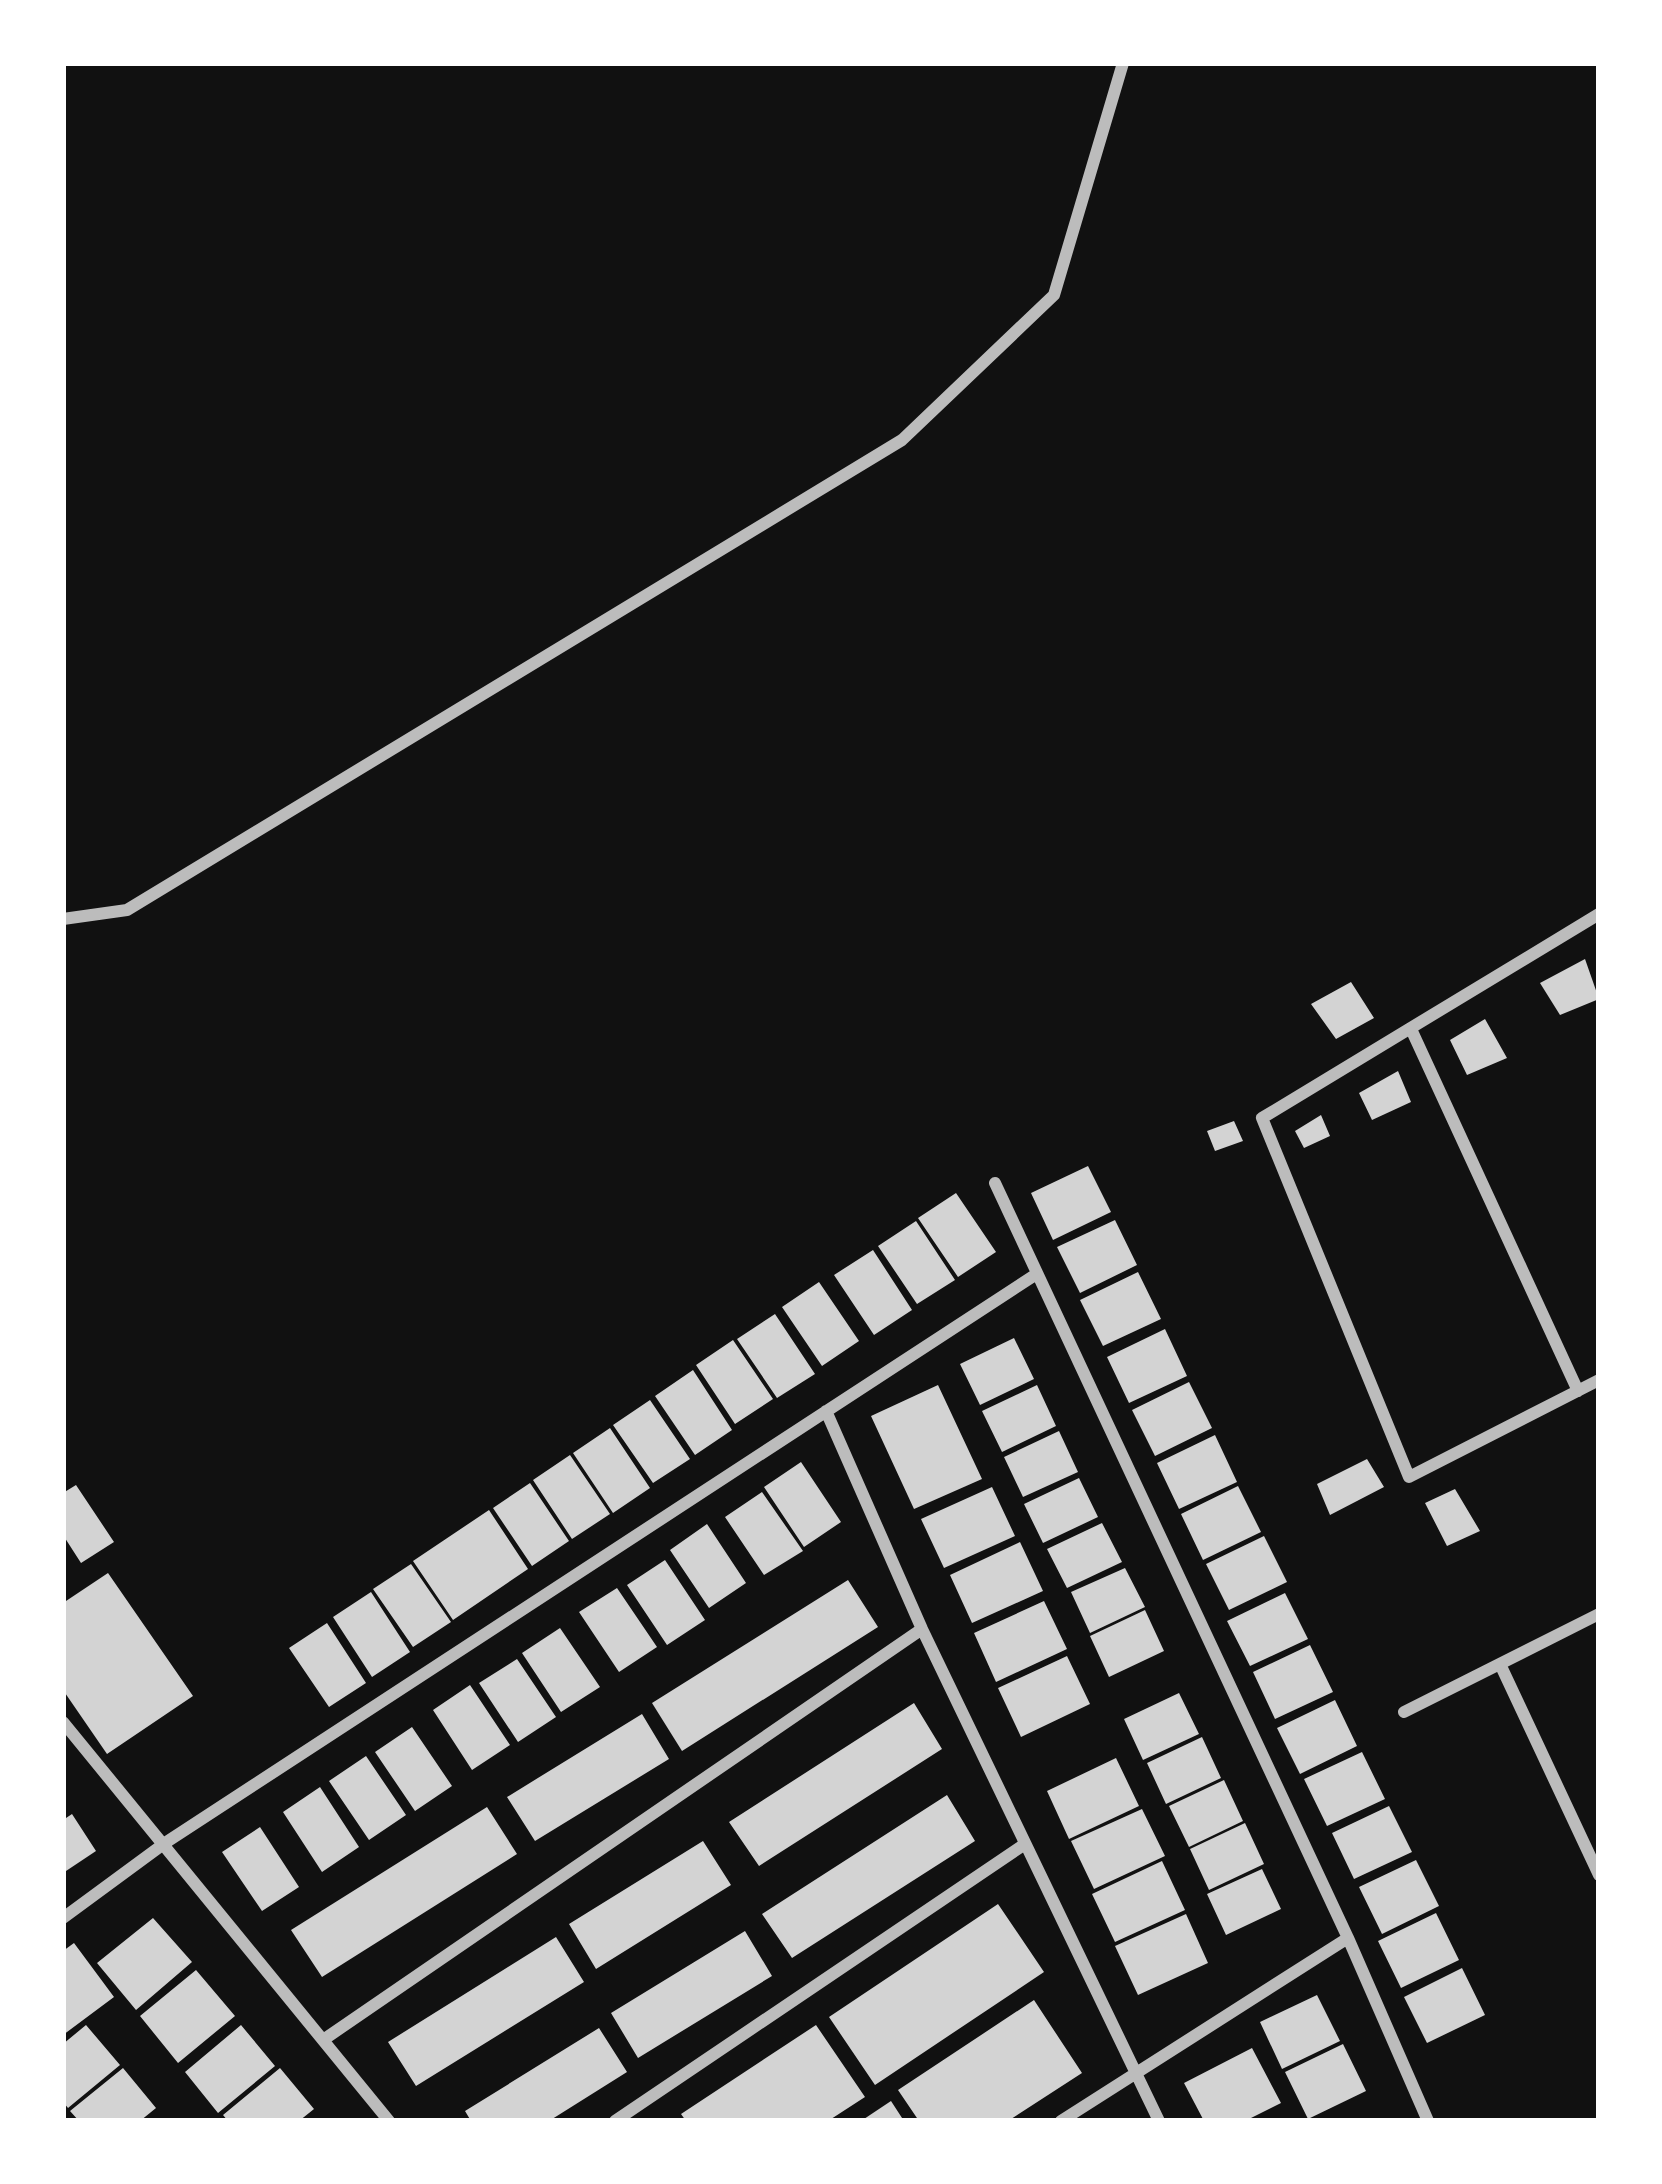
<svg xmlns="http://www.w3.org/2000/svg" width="1662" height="2184" font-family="Lato,sans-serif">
<rect width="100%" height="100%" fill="#111"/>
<path fill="#d3d3d3" d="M1585 959 1599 999 1560 1015 1540 983Z
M1351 982 1374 1018 1336 1039 1311 1004Z
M1485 1019 1507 1058 1467 1075 1450 1040Z
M1398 1071 1411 1102 1372 1120 1359 1093Z
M1321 1115 1330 1136 1304 1148 1295 1131Z
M1234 1121 1243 1141 1215 1151 1207 1131Z
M1088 1166 1111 1212 1053 1240 1031 1193Z
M956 1193 996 1252 958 1277 918 1218Z
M1115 1220 1137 1265 1080 1293 1057 1247Z
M916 1221 955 1280 917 1304 878 1246Z
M873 1250 912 1310 874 1335 834 1275Z
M1138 1272 1161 1319 1103 1346 1080 1300Z
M819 1282 859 1341 822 1366 782 1307Z
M775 1314 815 1374 777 1398 737 1339Z
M1165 1329 1187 1376 1129 1403 1107 1357Z
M1014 1338 1034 1379 980 1405 960 1364Z
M733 1340 773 1399 735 1424 696 1365Z
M693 1370 732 1430 695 1455 655 1396Z
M1189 1382 1212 1428 1155 1456 1132 1410Z
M938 1385 982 1479 914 1509 871 1416Z
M1037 1385 1056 1426 1002 1452 982 1411Z
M650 1400 690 1459 653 1483 613 1425Z
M610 1428 650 1488 613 1513 573 1453Z
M1059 1431 1078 1472 1023 1497 1004 1457Z
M1215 1435 1237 1482 1179 1509 1157 1463Z
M570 1455 610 1514 572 1539 533 1480Z
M1367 1459 1384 1487 1330 1515 1317 1484Z
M801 1462 841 1522 804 1547 764 1487Z
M1079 1478 1098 1517 1043 1543 1024 1504Z
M530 1483 569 1541 532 1566 493 1508Z
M76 1485 114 1542 81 1563 63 1535V1493Z
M1238 1486 1261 1532 1203 1560 1181 1514Z
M992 1487 1015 1536 944 1568 921 1519Z
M1455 1489 1480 1531 1447 1546 1425 1503Z
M762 1492 803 1551 764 1575 725 1517Z
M489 1510 528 1569 453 1620 413 1561Z
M1102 1523 1122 1562 1067 1588 1047 1549Z
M707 1524 746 1583 709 1608 670 1550Z
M1264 1536 1287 1582 1229 1610 1206 1564Z
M1020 1542 1043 1591 972 1623 950 1575Z
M665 1560 705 1620 667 1645 627 1585Z
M411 1564 451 1622 413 1647 373 1589Z
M1125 1568 1145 1607 1090 1633 1071 1592Z
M108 1573 193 1696 107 1754 63 1690V1603Z
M848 1580 878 1627 682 1751 652 1703Z
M617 1588 657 1647 619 1672 579 1612Z
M371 1592 410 1652 372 1677 333 1617Z
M1285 1593 1308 1639 1250 1666 1227 1621Z
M1044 1601 1067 1649 996 1682 974 1633Z
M1145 1610 1164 1651 1109 1677 1090 1636Z
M327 1623 366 1683 329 1707 289 1648Z
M560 1628 600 1687 561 1712 522 1653Z
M1310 1645 1333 1692 1275 1719 1253 1672Z
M1067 1656 1090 1704 1021 1737 998 1688Z
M517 1659 556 1717 518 1742 479 1683Z
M470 1685 510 1745 472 1770 433 1710Z
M1179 1693 1199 1734 1143 1760 1124 1719Z
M1335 1700 1357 1746 1300 1774 1277 1728Z
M914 1703 942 1749 759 1866 729 1822Z
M642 1714 669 1759 535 1841 507 1797Z
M412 1727 452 1786 415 1811 375 1752Z
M1202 1737 1221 1778 1166 1804 1147 1763Z
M1362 1752 1385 1799 1327 1826 1304 1779Z
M366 1756 406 1815 369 1840 329 1781Z
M1116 1758 1139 1806 1069 1839 1047 1791Z
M1224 1780 1243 1821 1189 1847 1169 1806Z
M320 1787 359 1847 322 1872 283 1812Z
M947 1795 975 1841 792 1958 762 1914Z
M1389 1806 1412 1852 1354 1879 1332 1833Z
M487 1807 517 1854 322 1977 291 1930Z
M1142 1809 1165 1856 1094 1889 1071 1841Z
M72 1814 96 1851 63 1873V1820Z
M1245 1823 1264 1864 1209 1890 1190 1849Z
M260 1827 299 1887 262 1911 222 1852Z
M703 1841 731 1885 596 1969 569 1924Z
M1416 1860 1439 1906 1382 1934 1359 1887Z
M1162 1861 1185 1910 1115 1942 1092 1894Z
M1262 1869 1281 1909 1226 1935 1207 1894Z
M998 1904 1044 1972 875 2085 829 2017Z
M1436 1913 1459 1960 1401 1988 1378 1941Z
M1186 1914 1208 1963 1138 1995 1115 1946Z
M153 1918 192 1962 136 2010 97 1963Z
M745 1931 772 1976 638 2058 611 2013Z
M556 1937 584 1982 416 2086 388 2042Z
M74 1943 114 1997 63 2035V1951Z
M1462 1968 1485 2015 1427 2043 1404 1997Z
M196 1970 235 2016 178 2063 140 2016Z
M1317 1995 1340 2041 1282 2069 1260 2022Z
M1034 2000 1082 2073 1008 2121H919L898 2090Z
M86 2025 120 2065 68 2108 63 2102V2044Z
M241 2025 275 2066 218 2113 185 2072Z
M816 2025 865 2097 828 2121H686L681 2114Z
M599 2028 627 2072 549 2121H471L465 2111Z
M1343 2044 1366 2091 1308 2119 1285 2072Z
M1252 2048 1281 2103 1245 2121H1204L1184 2083Z
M123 2068 156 2108 140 2121H79L70 2111Z
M280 2068 314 2109 299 2121H228L223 2115Z
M891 2101 904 2121H861Z"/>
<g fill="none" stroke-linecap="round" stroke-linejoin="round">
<path stroke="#bcbcbc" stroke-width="12" d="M1599 914 1262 1118 1409 1477 1599 1380
M63 919 127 910 902 440 1054 295 1123 63
M1411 1029 1578 1391
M995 1183 1348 1938 1428 2121
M826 1411 922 1629 1159 2121
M1500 1664 1599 1875
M1404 1712 1599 1614
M63 1722 389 2121
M63 1918 165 1843 1035 1275
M323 2040 922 1629
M615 2121 1025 1844
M1061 2121 1348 1938"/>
</g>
<rect width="1662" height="2184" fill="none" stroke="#ffffff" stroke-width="132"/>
</svg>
